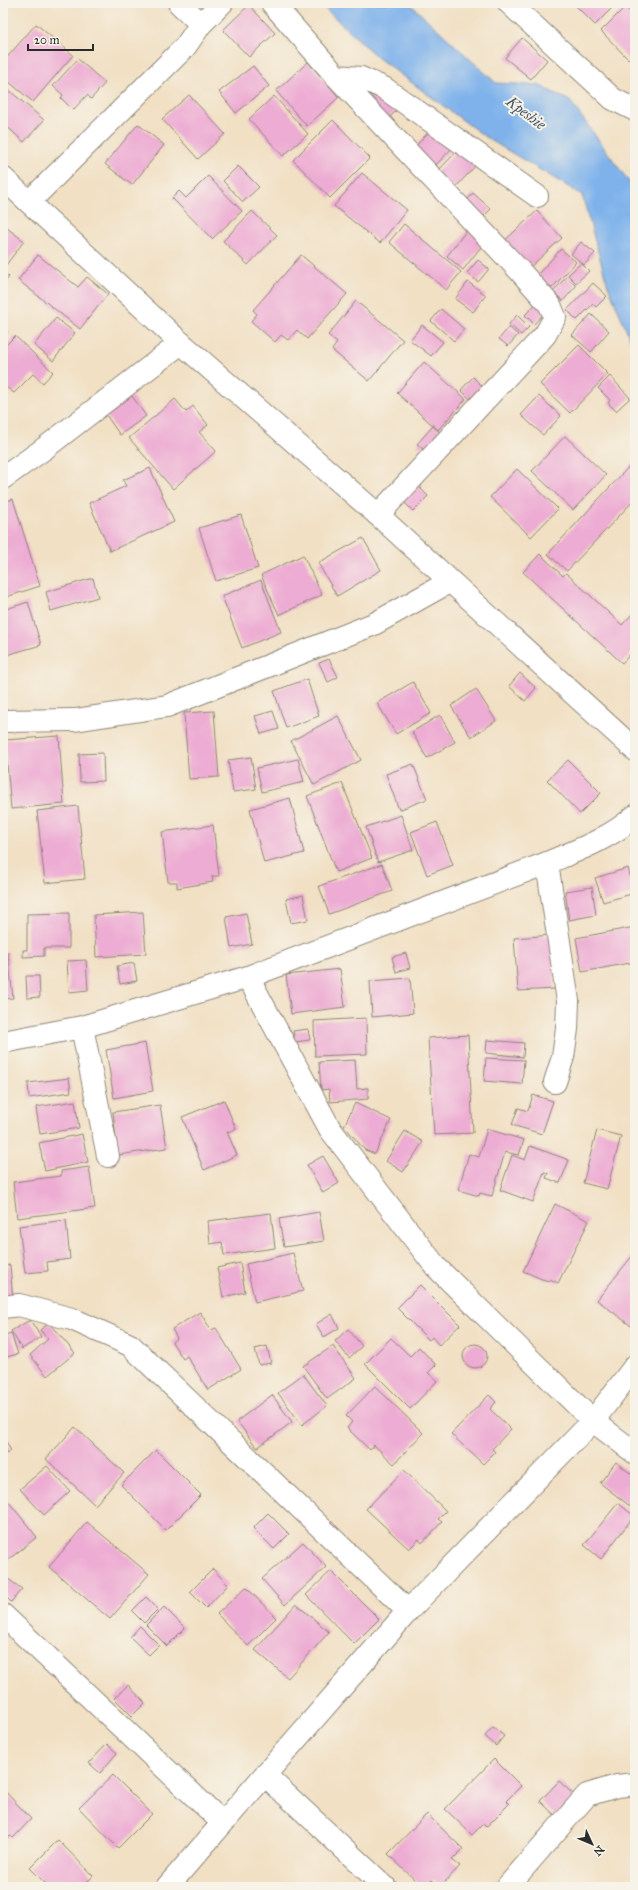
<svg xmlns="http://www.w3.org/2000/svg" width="638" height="1890" font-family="'IM FELL Great Primer',serif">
<rect width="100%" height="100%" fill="#f7f3e8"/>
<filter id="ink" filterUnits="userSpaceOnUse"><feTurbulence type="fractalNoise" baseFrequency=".025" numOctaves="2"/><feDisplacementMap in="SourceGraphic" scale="8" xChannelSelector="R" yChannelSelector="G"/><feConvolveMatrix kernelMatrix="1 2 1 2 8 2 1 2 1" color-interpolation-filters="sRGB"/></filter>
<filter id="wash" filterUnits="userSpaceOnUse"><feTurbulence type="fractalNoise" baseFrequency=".012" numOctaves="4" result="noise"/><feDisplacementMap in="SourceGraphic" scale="16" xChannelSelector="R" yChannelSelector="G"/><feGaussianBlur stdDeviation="0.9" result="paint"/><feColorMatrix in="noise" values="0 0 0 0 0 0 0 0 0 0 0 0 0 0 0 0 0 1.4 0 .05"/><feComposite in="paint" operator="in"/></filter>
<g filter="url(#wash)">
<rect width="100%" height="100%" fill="#f1e0c4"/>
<path fill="#7fb2eb" stroke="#556e8b" d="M319 3H409L496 83 538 85 570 101 635 190V351L607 283 582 195 487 138 377 57Z"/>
<g id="blocks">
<path fill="#edacd3" d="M577 3H617L595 25 575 5Z
M249 5 275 33 249 57 223 30Z
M625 7 635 16V52L628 59 601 31Z
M36 24 73 55 33 102 3 77V62Z
M522 38 547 60 531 79 505 58Z
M78 59 105 83 91 99 87 95 73 110 61 98 63 95 53 86Z
M308 62 339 97 307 126 276 91Z
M253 66 269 86 236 113 219 92Z
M3 85 44 120 24 142 3 123Z
M376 90 402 105 384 123 364 102Z
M189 95 225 134 198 159 162 119Z
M274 96 308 134 283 156 249 119Z
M333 120 370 158 330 198 293 160Z
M138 124 164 145 132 185 105 164Z
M434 126 454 146 432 169 412 150Z
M461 147 478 163 454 189 436 173Z
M238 166 259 187 243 202 223 181Z
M362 173 407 210 380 243 334 206Z
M208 176 242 211 212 239 172 198 179 191 186 198Z
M473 193 491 209 481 219 464 204Z
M252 211 277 235 248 265 223 241Z
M537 211 562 238 528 269 503 242Z
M404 224 461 272 446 290 389 242Z
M3 225 24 241 6 265 3 263Z
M470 226 487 239 463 270 447 256Z
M581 242 595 253 584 265 571 254Z
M561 249 576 262 552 288 537 275Z
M38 255 78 287 87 277 108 294 80 329 18 280Z
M301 255 347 294 307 339 297 330 288 340 281 335 275 342 251 321 257 314 253 310Z
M478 260 489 269 478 282 467 273Z
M581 263 589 271 576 283 568 275Z
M3 272 9 277 3 284Z
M566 277 576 286 563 301 553 292Z
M468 282 486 295 473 312 455 299Z
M593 283 607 296 596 307 593 304 577 320 567 310Z
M540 299 549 308 534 324 525 315Z
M356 301 403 340 369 381 332 350 337 343 328 335Z
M441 309 464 329 454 341 431 321Z
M591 314 609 331 591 352 572 335Z
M517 315 529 327 521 335 509 324Z
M56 318 75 333 53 361 34 345Z
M422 325 443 342 431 356 410 340Z
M509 327 518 335 508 346 499 339Z
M3 328 8 332 3 338Z
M15 336 53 372 43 383 33 374 14 393 3 385V348Z
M579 345 608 374 570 413 540 384Z
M424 362 466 399 438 430 397 393Z
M610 376 630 398 616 411 608 403 610 400 598 388Z
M473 377 482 386 470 399 461 390Z
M132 396 146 416 120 435 106 415Z
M539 396 561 416 543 435 521 415Z
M175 399 186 412 193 406 208 425 199 432 216 451 173 489 129 438Z
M433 426 444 436 429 454 417 444Z
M565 436 606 475 573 510 532 471Z
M635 460V499L567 571 548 554Z
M150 468 174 522 110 551 89 503 126 486 123 480Z
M517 469 558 509 531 537 490 497Z
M415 483 428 496 413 511 400 498Z
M13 499 40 586 3 598V502Z
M241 515 258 568 216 581 199 528Z
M363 538 381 570 337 596 318 563Z
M540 554 563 576 566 573 622 625 635 611V649L622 663 523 572Z
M303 555 322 595 279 615 261 575Z
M93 578 98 597 51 611 46 592Z
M261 580 281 632 242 648 222 596Z
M28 602 41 645 3 656V610Z
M329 659 338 677 328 682 319 663Z
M520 673 536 688 525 701 509 686Z
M307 679 319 716 286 728 274 691Z
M413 682 431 713 396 734 377 703Z
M476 689 496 721 471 737 451 706Z
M214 711 219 777 189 779 184 713Z
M273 711 279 729 261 734 255 716Z
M440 715 455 742 427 758 412 732Z
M338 716 361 760 314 785 291 741Z
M59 736 64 804 11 809 5 740Z
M103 753 104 781 80 782 79 754Z
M251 757 256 789 233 792 228 760Z
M298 759 304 782 262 792 257 768Z
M568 760 601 793 580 814 547 780Z
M413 764 427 799 399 810 386 774Z
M342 783 372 858 336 872 307 796Z
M290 798 304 853 264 863 250 809Z
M78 806 85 879 45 883 37 811Z
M401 815 413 850 378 862 366 827Z
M437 822 453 865 427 875 411 832Z
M213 825 219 876H212L213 882 177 888V882H168L162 832Z
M382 864 392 891 329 914 319 886Z
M628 868 635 893 603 902 595 878Z
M592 887 596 915 569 920 565 891Z
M303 895 308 920 291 923 286 899Z
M143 912 146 954 96 957 94 915Z
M69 913V948H44V956L23 957V950H27V914Z
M246 913 252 944 231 948 226 917Z
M635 927V962L582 972 576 938Z
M552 935 555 989 518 991 514 938Z
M3 953H8L13 998 3 999Z
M406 953 410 968 396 972 392 957Z
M86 960 88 990 69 992 67 961Z
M134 963 137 981 120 984 117 966Z
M340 969 345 1007 291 1014 286 975Z
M26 976H39L40 997 27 998Z
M410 978 413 1013 372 1017 370 981Z
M366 1018 367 1054 315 1056 314 1021Z
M308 1029 310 1040 295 1042 293 1031Z
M468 1035 473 1133 434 1135 428 1038Z
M487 1040 524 1043 523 1057 486 1053Z
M145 1043 153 1091 114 1098 106 1050Z
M486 1058 524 1060 522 1084 484 1081Z
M355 1060 357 1089 368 1088V1099L330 1102 329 1089 321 1090 319 1062Z
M69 1078 71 1092 29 1098 28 1083Z
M533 1095 553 1101 542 1134 512 1125 518 1108 528 1111Z
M224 1100 236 1129 227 1132 237 1155 204 1170 182 1117Z
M75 1101 79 1128 40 1134 36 1107Z
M355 1103 391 1120 375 1154 365 1150 344 1126Z
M160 1105 167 1148 118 1155 113 1112Z
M487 1129 524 1140 519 1155 505 1152 492 1196 480 1193 479 1196 458 1190 469 1154 479 1157Z
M597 1130 621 1136 607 1189 583 1183Z
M405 1131 423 1142 403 1172 386 1161Z
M82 1134 88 1162 45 1171 39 1143Z
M530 1146 569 1160 560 1183 546 1178 548 1173 544 1172 533 1202 500 1190 512 1155 525 1160Z
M323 1156 339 1183 323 1193 307 1165Z
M89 1167 95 1208 17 1218 13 1182 61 1176V1171Z
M555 1204 589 1221 558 1283 550 1279 549 1281 542 1279 523 1271Z
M319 1212 324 1241 284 1247 279 1219Z
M271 1213 275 1248 224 1255 222 1242 210 1244 208 1221Z
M66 1220 70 1259 47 1262 48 1271 25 1273 19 1226Z
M293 1253 303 1291 255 1302 246 1264Z
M633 1255 635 1257V1329L597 1300Z
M240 1263 245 1292 223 1297 217 1268Z
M10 1265 13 1300 3 1301V1266Z
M420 1285 460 1325 439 1345 432 1337 429 1340 397 1308Z
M200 1312 211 1330 216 1328 241 1369 208 1390 187 1356 183 1359 172 1342 177 1338 172 1329Z
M332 1314 339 1328 324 1337 316 1324Z
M30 1320 41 1337 22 1349 11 1331Z
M49 1323 75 1353 47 1376 30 1355 48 1339 40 1330Z
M348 1329 362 1346 349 1358 335 1341Z
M11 1333 18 1354 3 1358V1336Z
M391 1338 410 1356 419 1347 436 1365 428 1373 437 1381 410 1409 365 1364Z
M463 1356a12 12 0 1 1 24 0a12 12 0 1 1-24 0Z
M267 1346 271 1363 259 1365 255 1349Z
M333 1346 356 1378 327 1399 303 1366Z
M303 1374 327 1406 302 1425 278 1393Z
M375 1386 423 1433 394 1464 374 1445 370 1450 347 1428 352 1422 346 1416Z
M272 1395 292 1422 257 1448 237 1421Z
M489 1395 496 1402 490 1409 511 1429 492 1449 495 1452 483 1464 451 1434Z
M75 1427 124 1473 95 1505 46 1459Z
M3 1435 11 1451 3 1455Z
M156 1450 201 1495 166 1530 121 1485Z
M616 1462 635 1477V1510L600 1483Z
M47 1466 70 1491 44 1515 20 1489Z
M404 1470 446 1511 438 1519 442 1522 422 1543 419 1539 409 1549 366 1509Z
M3 1495 37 1537 4 1563 3 1562Z
M618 1503 634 1516 601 1559 584 1545Z
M268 1513 289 1534 274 1549 253 1528Z
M87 1522 149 1574 110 1619 49 1567Z
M303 1542 326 1567 285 1605 262 1579Z
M213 1569 228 1585 206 1608 190 1592Z
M331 1571 379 1619 354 1644 306 1595Z
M7 1578 22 1589 11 1602 3 1594V1581Z
M246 1587 276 1618 248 1646 217 1614Z
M146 1597 158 1609 144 1623 132 1611Z
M296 1604 329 1632 288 1678 255 1650Z
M164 1607 185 1628 167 1646 146 1625Z
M140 1626 159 1645 149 1655 130 1637Z
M128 1685 145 1703 132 1716 114 1698Z
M493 1727 504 1736 496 1746 485 1736Z
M107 1744 117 1753 100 1773 89 1763Z
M494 1759 521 1786 506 1801 509 1804 486 1827 483 1824 472 1835 445 1809Z
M113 1775 152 1814 118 1848 79 1808Z
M559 1781 575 1796 561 1821 540 1801Z
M3 1789 31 1819 13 1838 10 1836 3 1843Z
M427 1814 463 1849 452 1860 460 1866 440 1887 432 1880 425 1887H422L388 1854Z
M58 1840 93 1876 82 1887H49L30 1868Z"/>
</g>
</g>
<g filter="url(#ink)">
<use href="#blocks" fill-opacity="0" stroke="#8e8678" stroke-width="1"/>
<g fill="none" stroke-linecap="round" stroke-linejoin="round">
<g stroke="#8e8678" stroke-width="24">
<path id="street" d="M179 3 201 24
M272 3 336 76 519 270 550 305 555 317 545 335 378 515
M509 3 613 99 635 110
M336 76 361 78 384 88 537 196
M29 202 185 47 201 24 222 3
M3 478 41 451 181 343
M3 721 75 720 167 706 374 624 449 582
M547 863 568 1001 567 1029 563 1057 555 1082
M248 977 330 1129 436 1267 593 1421 635 1453
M82 1027 108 1156
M3 1042 82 1027 248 977 547 863C578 850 609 839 635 816
M3 1307 19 1305 72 1319 130 1345 408 1611
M3 1615 223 1823
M265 1775 385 1887
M167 1887 408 1611 593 1421 635 1366
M507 1887 587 1795 617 1786 635 1784"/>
</g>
<g stroke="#8e8678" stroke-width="24">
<path id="secondary" d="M3 178 181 343 378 515 635 750"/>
</g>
<use href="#street" stroke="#fff" stroke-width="22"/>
<use href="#secondary" stroke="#fff" stroke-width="22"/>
</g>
</g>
<g text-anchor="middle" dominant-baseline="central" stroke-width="4" stroke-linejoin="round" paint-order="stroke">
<g font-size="15" font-style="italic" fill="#445465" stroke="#f7f3e8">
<text transform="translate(526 113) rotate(37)">Kpeshie</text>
</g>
</g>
<rect width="638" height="1890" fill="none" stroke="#f7f3e8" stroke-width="16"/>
<g transform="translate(592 1844) rotate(134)" stroke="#f7f3e8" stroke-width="3" paint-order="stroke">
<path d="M0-3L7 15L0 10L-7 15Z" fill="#2b2b2b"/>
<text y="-6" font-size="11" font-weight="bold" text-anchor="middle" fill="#2b2b2b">N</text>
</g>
<path d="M28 44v6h65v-6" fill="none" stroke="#2b2b2b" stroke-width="2"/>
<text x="34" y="44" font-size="12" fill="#2b2b2b" stroke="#f7f3e8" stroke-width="3" paint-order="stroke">20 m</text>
</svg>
